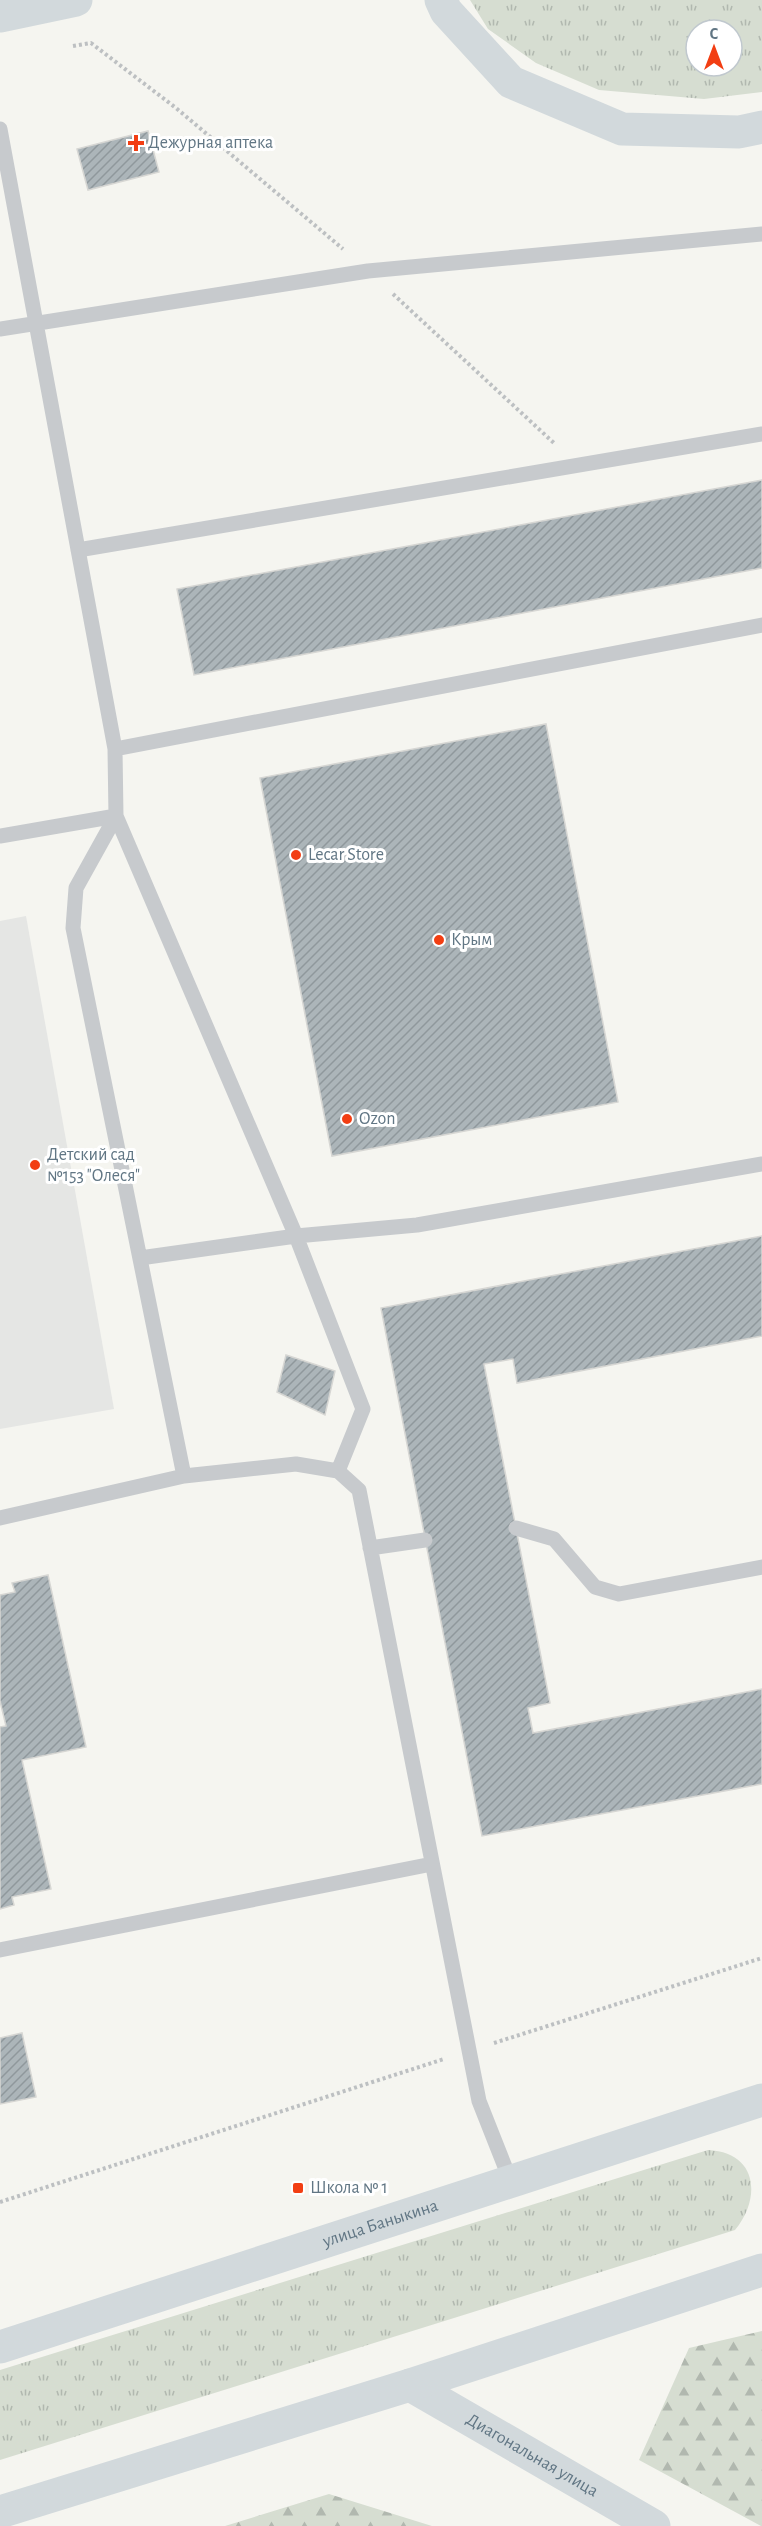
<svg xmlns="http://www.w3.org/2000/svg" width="762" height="2526" font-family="'Alegreya Sans',sans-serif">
<defs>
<pattern id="grass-tufts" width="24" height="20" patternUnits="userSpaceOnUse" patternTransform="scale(1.5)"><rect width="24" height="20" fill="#d6ddd1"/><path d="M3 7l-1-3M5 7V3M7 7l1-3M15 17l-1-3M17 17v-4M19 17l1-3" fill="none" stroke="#b1b8af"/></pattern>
<pattern id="forest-firs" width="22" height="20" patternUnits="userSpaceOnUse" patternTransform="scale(1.5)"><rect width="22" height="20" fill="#d6ddd1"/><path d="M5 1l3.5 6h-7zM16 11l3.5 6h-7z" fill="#b1b8af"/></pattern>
<pattern id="building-hatch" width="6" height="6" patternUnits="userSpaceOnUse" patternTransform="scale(1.5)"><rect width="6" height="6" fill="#acb5b9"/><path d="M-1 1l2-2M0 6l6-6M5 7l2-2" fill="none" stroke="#8f989c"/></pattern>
</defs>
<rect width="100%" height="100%" fill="#f5f5f0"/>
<path fill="#e5e6e4" d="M26 916 114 1409 0 1429V921Z"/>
<path fill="url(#grass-tufts)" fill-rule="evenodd" d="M470 0H762V92L704 99 599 90 536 63 488 29ZM696 30H732V66H696Z
M708 2150C757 2152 762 2197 735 2230L0 2460V2370Z"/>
<path fill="url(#forest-firs)" d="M762 2331V2526H761L639 2460 689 2348Z
M329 2494 432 2526H225Z"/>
<path fill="url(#building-hatch)" stroke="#d6d6d3" stroke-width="1.5" d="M148 131 159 172 88 190 77 149Z
M762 480V568L194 675 177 589Z
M546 724 618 1102 332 1156 260 778Z
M762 1236V1336L517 1383 513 1359 484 1364 550 1703 528 1708 533 1733 762 1689V1784L482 1836 381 1308Z
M286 1355 335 1371 325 1415 277 1392Z
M48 1575 86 1747 22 1760 51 1889 12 1897 14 1905 0 1909V1727L6 1726 0 1701V1595L15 1592 12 1583Z
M22 2033 36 2097 0 2104V2038Z"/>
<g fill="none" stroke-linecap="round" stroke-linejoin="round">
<path stroke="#bdc0c2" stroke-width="4" stroke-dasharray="3 3" stroke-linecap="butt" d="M73 46 91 43 176 108 343 249
M393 294 555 444
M494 2043 762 1958
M0 2202 444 2059"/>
<path stroke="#c7cacd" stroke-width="15" d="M0 129 115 749 116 816 76 888 73 928 184 1476
M0 329 368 271 762 234
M78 550 762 434
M115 749 762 625
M0 836 116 816 296 1236 363 1409 338 1471
M140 1258 296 1236 417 1225 762 1164
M0 1518 184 1476 296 1464 338 1471 359 1490 479 2101 511 2182
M516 1528 554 1539 595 1587 619 1594 762 1567
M370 1548 425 1540
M0 1950 432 1864"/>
<g stroke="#d2d9dc" stroke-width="33">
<path d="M0 16 76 0"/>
<path id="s1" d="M410 2385 654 2526"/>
</g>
<g stroke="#d2d9dc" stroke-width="33">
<path d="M441 0 446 11 511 82 622 129 739 132 762 127"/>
<path id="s2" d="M0 2347 762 2100"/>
<path d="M0 2512 410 2385 762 2270"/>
</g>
</g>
<g fill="#f23e13" stroke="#fff" stroke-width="2">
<path d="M133 134h6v6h6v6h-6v6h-6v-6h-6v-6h6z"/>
<circle cx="296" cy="855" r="6"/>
<circle cx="439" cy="940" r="6"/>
<circle cx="347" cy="1119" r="6"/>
<circle cx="35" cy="1165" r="6"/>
<rect x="292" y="2182" width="12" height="12" rx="3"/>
</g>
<g text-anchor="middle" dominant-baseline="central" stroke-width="6" stroke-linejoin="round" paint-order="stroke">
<g font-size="18" fill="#617684" stroke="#fff" text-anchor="start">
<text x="148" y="143">Дежурная аптека</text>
<text x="308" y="855">Lecar Store</text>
<text x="451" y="940">Крым</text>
<text x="359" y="1119">Ozon</text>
<text x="47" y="1155">Детский сад<tspan x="47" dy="21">№153 "Олеся"</tspan></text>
<text x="310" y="2188">Школа № 1</text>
</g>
<g font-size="18" fill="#617684" stroke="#fff">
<text stroke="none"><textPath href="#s2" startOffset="400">улица Баныкина</textPath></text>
<text stroke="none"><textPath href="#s1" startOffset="141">Диагональная улица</textPath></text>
</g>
</g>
<g transform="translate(714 48)"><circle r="28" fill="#ffffff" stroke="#c0c8ce" stroke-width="1.5"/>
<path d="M0-4.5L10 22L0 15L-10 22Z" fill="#f23e13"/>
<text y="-9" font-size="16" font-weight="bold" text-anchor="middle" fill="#617684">С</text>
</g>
</svg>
